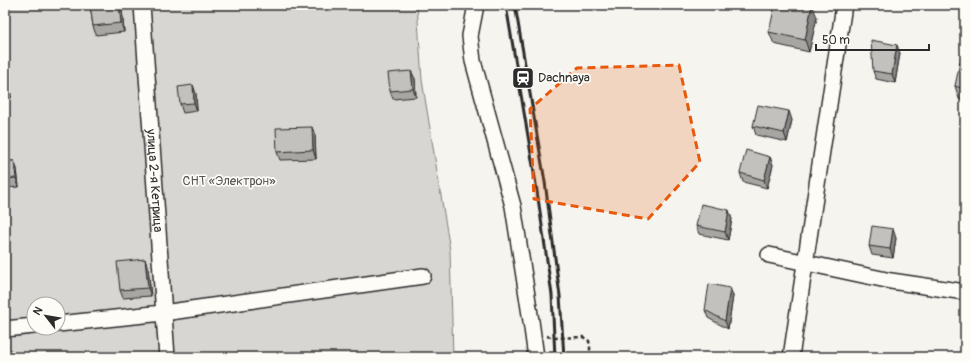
<svg xmlns="http://www.w3.org/2000/svg" width="970" height="362" font-family="Pangolin,sans-serif">
<rect width="100%" height="100%" fill="#f5f4ef"/>
<filter id="ink" filterUnits="userSpaceOnUse"><feTurbulence type="fractalNoise" baseFrequency=".025" numOctaves="2"/><feDisplacementMap in="SourceGraphic" scale="8" xChannelSelector="R" yChannelSelector="G"/><feConvolveMatrix kernelMatrix="1 2 1 2 8 2 1 2 1" color-interpolation-filters="sRGB"/></filter>
<g filter="url(#ink)">
<path fill="#d7d6d2" stroke="#81807e" fill-rule="evenodd" d="M5 5H417L422 80 450 250 453 357H5ZM34 304H58V328H34Z"/>
<g fill="none" stroke-linecap="round" stroke-linejoin="round">
<g stroke="#2b2b2b" stroke-width="18">
<g id="street">
<path id="s1" d="M142 5 167 357"/>
<path d="M476 5 470 36 473 61 513 206 531 321 536 357"/>
<path d="M769 255 891 281 965 292"/>
<path d="M58 324 163 313 423 276"/>
<path d="M5 329 34 326"/>
<path d="M791 357 844 5"/>
</g>
</g>
<path stroke="#2b2b2b" stroke-width="2.5" stroke-dasharray="4 3" stroke-linecap="butt" d="M547 336 554 338 583 337 589 341 590 346V357"/>
<use href="#street" stroke="#fdfcf7" stroke-width="15"/>
<path stroke="#2b2b2b" stroke-width="3" d="M506 5 536 184 552 295 555 357
M515 5 545 182 560 296 564 357"/>
</g>
<path fill="#a7a6a3" stroke="#2b2b2b" d="M90 5H120L122 9 124 32 96 35 93 26Z
M817 17 809 52 774 44 769 32Z
M900 53 895 83 876 79 873 71Z
M965 54V100L959 99 955 86Z
M5 66H6L9 74 11 98H5Z
M411 71 415 79 416 97 393 99 390 91Z
M193 85 196 94 197 111 183 113 180 104Z
M792 120 787 142 756 135 753 126Z
M315 135 316 159 280 160 277 152Z
M770 157 773 165 767 188 743 182 740 173Z
M5 161H14L17 169 19 187 5 188Z
M732 219 728 240 699 234 696 226Z
M896 238 893 258 872 255 869 246Z
M148 268 151 296 123 298 120 290Z
M730 288 733 296 728 329 708 318 705 310Z"/>
<path fill="#888785" stroke="#2b2b2b" d="M119 5H120L122 9 124 32 121 23Z
M812 5 817 17 809 52 805 40Z
M897 45 900 53 895 83 892 74Z
M6 66 9 74 11 98 8 89Z
M411 71 415 79 416 97 413 89Z
M193 85 196 94 197 111 194 103Z
M789 111 792 120 787 142 784 133Z
M312 127 315 135 316 159 313 150Z
M770 157 773 165 767 188 764 180Z
M14 161 17 169 19 187 16 178Z
M729 210 732 219 728 240 725 232Z
M893 229 896 238 893 258 890 249Z
M145 259 148 268 151 296 148 288Z
M730 288 733 296 728 329 725 321Z"/>
<path fill="#c2c1be" stroke="#2b2b2b" d="M90 5H119L121 23 93 26Z
M775 5H812L805 40 769 32Z
M871 40 897 45 892 74 873 71Z
M962 53 965 54V89L955 86Z
M5 66H6L8 89 5 90Z
M411 71 413 89 390 91 388 73Z
M193 85 194 103 180 104 178 87Z
M758 105 789 111 784 133 753 126Z
M312 127 313 150 277 152 276 128Z
M746 150 770 157 764 180 740 173Z
M5 161H14L16 178 5 179Z
M701 204 729 210 725 232 696 226Z
M872 226 893 229 890 249 869 246Z
M145 259 148 288 120 290 117 262Z
M709 284 730 288 725 321 705 310Z
M219 355V357H203V356Z"/>
</g>
<path fill="#e8590c" fill-opacity="0.2" stroke="#e8590c" stroke-width="3" stroke-dasharray="8 5" stroke-linejoin="round" d="M679 65 700 162 648 219 534 199 530 109 577 68Z"/>
<defs>
<g id="station-square" transform="scale(1.15)"><rect x="-9" y="-9" width="18" height="18" rx="4" fill="#2b2b2b" stroke="#fdfcf7"/><path d="M-3-6H3Q5-6 5-4V2Q5 4 3 4L4.5 6H3L1.5 4h-3L-3 6H-4.5L-3 4Q-5 4-5 2V-4Q-5-6-3-6ZM-3.5-4v3h7v-3ZM-3.5 1v1.5H-2V1ZM2 1v1.5H3.5V1Z" fill="#fff"/></g>
</defs>
<g fill-rule="evenodd">
<use href="#station-square" x="523" y="78"/>
</g>
<g text-anchor="middle" dominant-baseline="central" stroke-width="3.5" stroke-linejoin="round" paint-order="stroke">
<g font-size="13" fill="#2b2b2b" stroke="#fdfcf7" text-anchor="start">
<text x="538" y="78">Dachnaya</text>
</g>
<g font-size="13" fill="#2b2b2b" stroke="#fdfcf7">
<text stroke="none"><textPath href="#s1" startOffset="176">улица 2-я Кетрица</textPath></text>
</g>
<g font-size="13" fill="#565655" stroke="#fdfcf7">
<text x="229" y="181">СНТ «Электрон»</text>
</g>
</g>
<rect width="970" height="362" fill="none" stroke="#fdfcf7" stroke-width="20"/>
<rect x="10" y="10" width="950" height="342" fill="none" stroke="#2b2b2b" stroke-width="1.5" filter="url(#ink)"/>
<g transform="translate(46 316) rotate(301)"><circle r="19" fill="#fdfcf7" stroke="#a9a8a5"/>
<path d="M0-3L7 15L0 10L-7 15Z" fill="#2b2b2b"/>
<text y="-6" font-size="11" font-weight="bold" text-anchor="middle" fill="#2b2b2b">N</text>
</g>
<path d="M816 44v6h113v-6" fill="none" stroke="#2b2b2b" stroke-width="2"/>
<text x="822" y="44" font-size="12" fill="#2b2b2b" stroke="#fdfcf7" stroke-width="3" paint-order="stroke">50 m</text>
</svg>
